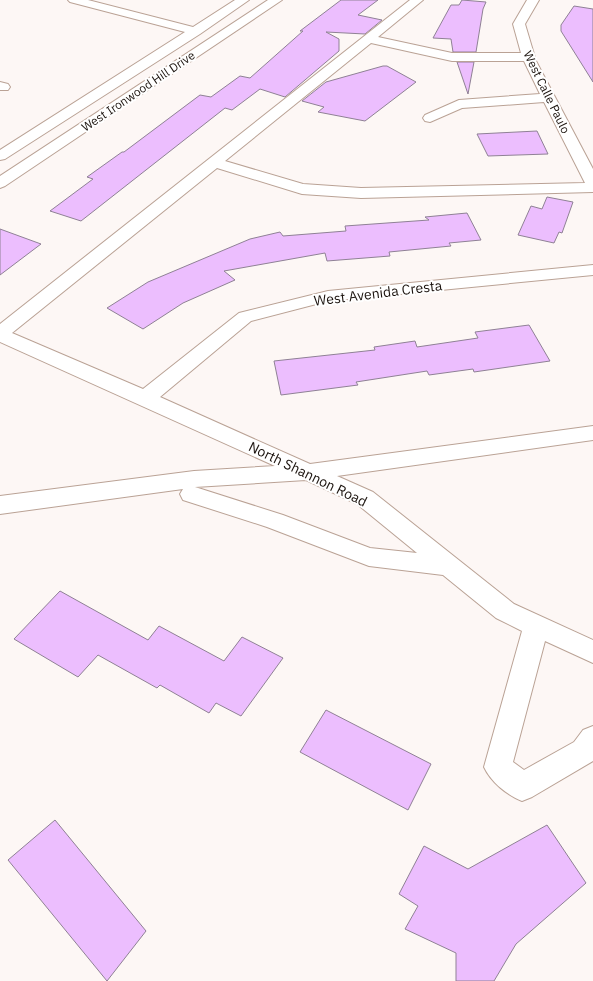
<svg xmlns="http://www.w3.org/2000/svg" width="593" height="981" font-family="'IBM Plex Sans',sans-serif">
<rect width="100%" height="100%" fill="#fdf7f5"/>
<path fill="#ecbefe" stroke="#8f8195" d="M341 0H378L358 15 382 20 365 34 326 32 339 39V51L285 97 260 89 232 110 225 108 81 221 50 211 93 179 87 177 122 152H124L200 95 211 97 240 76 250 78 303 31H300Z
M462 0 486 2 483 9 476 52H453L451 39 433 38 451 5H459Z
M574 6 593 9V82L561 31V25Z
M457 62H474L468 94Z
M383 66H387L416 82 365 121 318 112 324 107 302 101 326 82Z
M537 131 548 154 488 156 477 134Z
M547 197 573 202 562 233 559 232 554 243 518 235 531 206 542 209Z
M467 213 481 240 449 243 451 246 389 252 390 256 327 261 325 253 224 271 235 280 183 303 143 329 107 308 148 282 250 239 280 232 283 236 346 231 345 226 429 220 425 217Z
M0 229 41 244 0 275Z
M529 325 550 361 474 372 473 369 429 375 427 371 356 382 358 385 281 395 274 361 375 350 374 347 415 341 417 347 478 338 475 332Z
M60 591 148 640 159 626 224 661 242 637 283 658 241 716 216 703 209 713 160 685 157 688 98 655 78 677 14 639Z
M326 710 431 764 408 810 300 752Z
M55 820 146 931 107 981 8 860Z
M547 825 586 883 516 944 494 981H456V953L405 929 418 906 399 894 424 846 468 869Z"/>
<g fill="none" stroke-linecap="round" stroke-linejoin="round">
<g stroke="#baa295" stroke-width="2">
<path id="minor" d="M68 0H88L193 27 235 0H249L200 34 5 159 0 160V150L185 32 70 2Z
M268 0H282L5 186 0 188V176Z
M410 0H423L378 37 452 53H521L513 24 527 0H539L525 24 536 61 593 169V192L361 198 302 194 217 168 12 333 143 389 239 313 328 291 593 265V275L328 301 251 321 160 397 310 464 593 426V440L337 476 373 492 514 604 593 640V663L545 641 513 762 524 770 574 742 583 730 593 726V761L532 797 522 801C507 795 491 782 484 767L522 631 496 618 443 575 369 566 267 527 183 500 180 494 183 489 0 514V496L194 471 275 466 0 342V324ZM371 43 452 61H524L540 94 459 100 425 115 423 118 425 121 430 122 462 108 544 102 585 183 361 188 303 184 225 161ZM306 480 357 504 417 553 370 548 283 515 195 487Z
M0 82 8 84 10 87 8 90H0Z"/>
</g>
<use href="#minor" fill="#fff" fill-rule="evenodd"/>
</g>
<g text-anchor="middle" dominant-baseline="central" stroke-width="4" stroke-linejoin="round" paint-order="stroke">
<g font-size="12" fill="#1a120d" stroke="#fff">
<text transform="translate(138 91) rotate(-34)">West Ironwood Hill Drive</text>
<text transform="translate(547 92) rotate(64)">West Calle Paulo</text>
</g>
<g font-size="14" fill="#1a120d" stroke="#fff">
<text transform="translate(378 293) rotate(-7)">West Avenida Cresta</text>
<text transform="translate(308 474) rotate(26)">North Shannon Road</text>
</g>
</g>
</svg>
